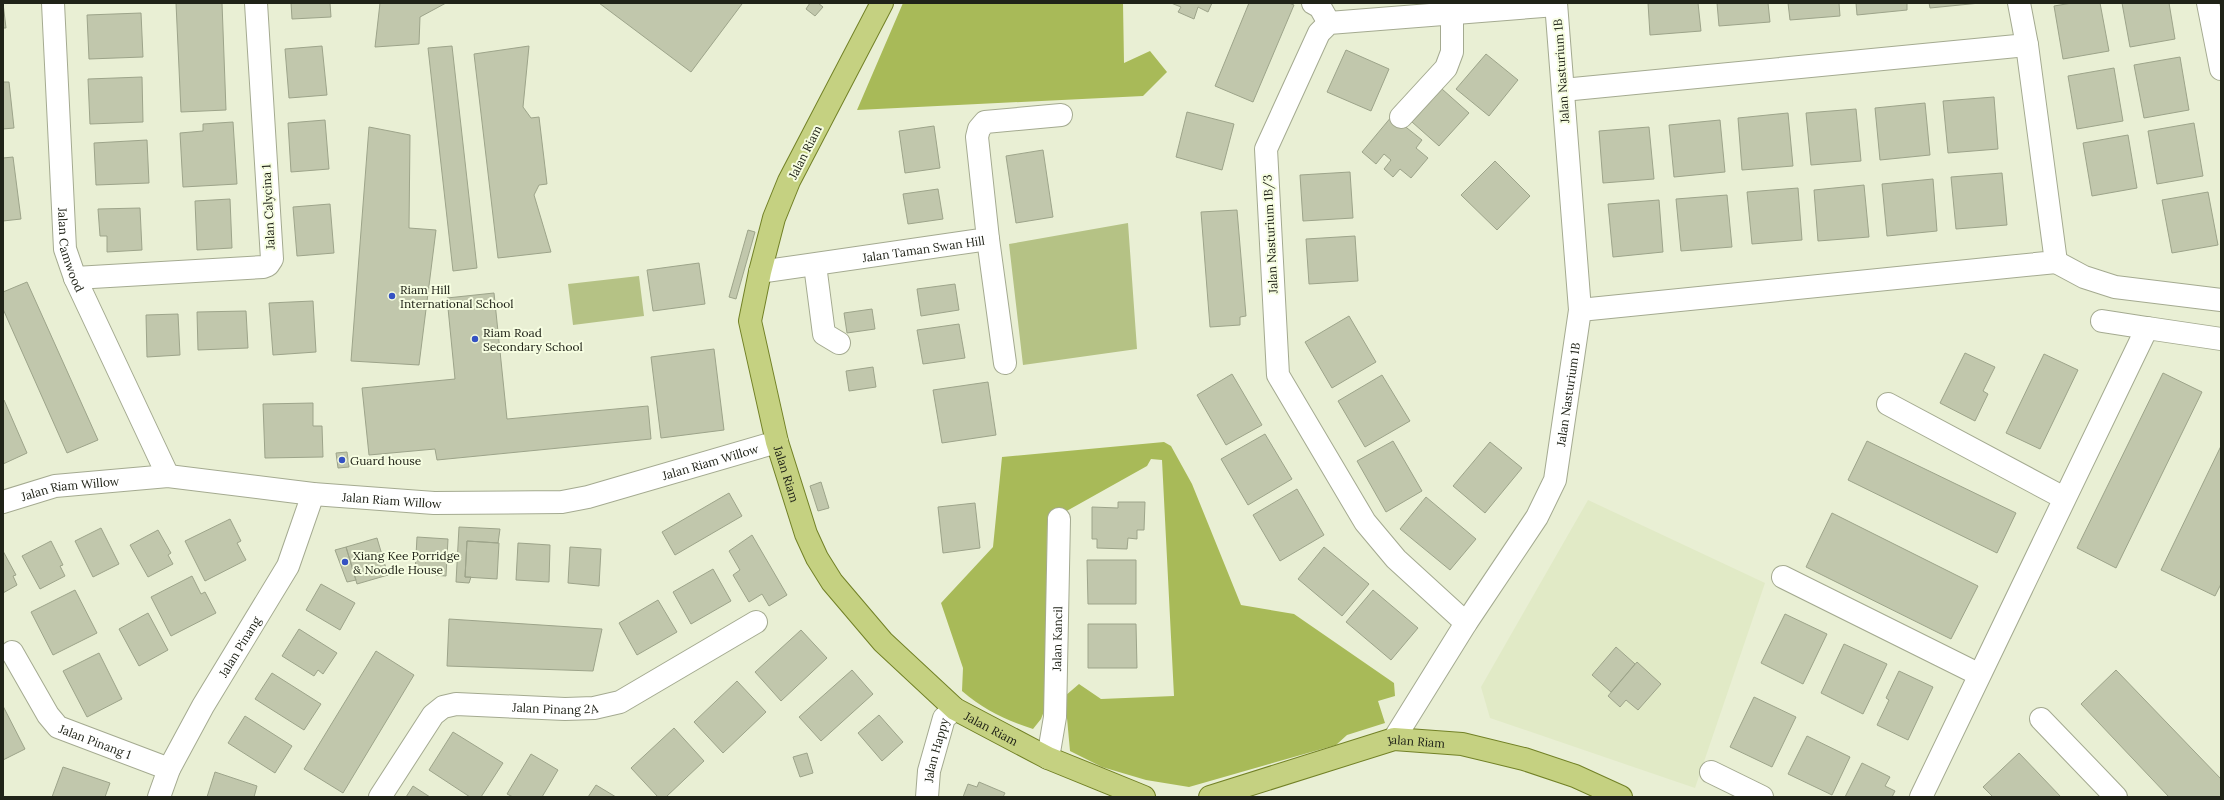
<svg xmlns="http://www.w3.org/2000/svg" width="2224" height="800" font-family="Lora,serif">
<rect width="100%" height="100%" fill="#e9efd4"/>
<path fill="#e1eac6" d="M1588 500 1765 583 1695 788 1490 718 1481 687Z"/>
<path fill="#b5c285" d="M1128 223 1137 349 1023 365 1009 244Z
M639 276 644 316 573 325 568 284Z"/>
<path fill="#a8ba58" d="M903 3H1123L1124 63 1150 51 1167 72 1143 96 857 110Z
M1164 442 1171 446 1192 484 1241 605 1294 614 1394 683 1395 696 1378 701 1385 723 1347 735 1336 745 1189 787 1146 780 1102 767 1070 751 1065 696 1079 684 1101 699 1174 696 1162 460 1151 459 1147 466 1047 522 1046 706 1041 719 1033 729C1006 720 984 710 962 691L963 668 941 603 993 547 1002 457Z"/>
<path fill="#c1c7ac" stroke="#9da48a" d="M3 3 6 28H3Z
M176 3H222L226 110 181 112Z
M291 3H330L331 17 292 19Z
M380 3H446L420 17 419 44 375 47Z
M599 3H740L742 4 691 72Z
M810 3H818L823 7 815 16 806 9Z
M1171 3H1212L1208 12 1198 7 1194 19 1178 12 1181 7Z
M1249 3H1289L1294 5 1253 102 1215 86Z
M1648 3H1698L1701 31 1650 35Z
M1717 3H1768L1770 22 1719 26Z
M1788 3H1839L1840 16 1790 20Z
M1856 3H1907V10L1857 15Z
M1929 3H1980L1930 8Z
M2072 3H2100L2109 51 2063 59 2054 6Z
M2122 3H2169L2175 39 2130 47Z
M141 13 143 57 89 59 87 15Z
M322 46 327 95 289 98 285 49Z
M452 46 477 268 453 271 428 48Z
M529 46 523 107 531 118 539 117 547 184 539 185 534 195 551 252 498 258 474 54Z
M1346 50 1389 69 1371 111 1327 92Z
M1486 54 1518 80 1489 116 1456 89Z
M2180 57 2189 110 2144 118 2134 65Z
M2114 68 2123 121 2077 129 2068 76Z
M142 77 143 122 90 124 88 79Z
M3 82H9L14 128 3 129Z
M1442 89 1469 113 1439 146 1412 122Z
M1994 97 1998 149 1948 153 1943 101Z
M1925 103 1930 155 1880 160 1875 108Z
M1856 109 1861 161 1811 165 1806 113Z
M1187 112 1234 124 1222 170 1176 157Z
M1788 113 1793 166 1742 170 1738 118Z
M1392 116 1422 140 1416 148 1428 158 1411 178 1400 169 1393 177 1384 169 1391 160 1384 154 1376 164 1362 152Z
M325 120 329 169 291 172 288 123Z
M1720 120 1725 172 1674 177 1669 125Z
M233 122 237 184 183 187 180 133 203 131V124Z
M2194 123 2203 176 2157 184 2148 131Z
M934 126 940 168 905 173 899 131Z
M369 127 410 135 409 228 436 230 419 365 351 361Z
M1649 127 1654 179 1603 183 1599 131Z
M2128 135 2137 188 2092 196 2083 143Z
M147 140 149 183 96 185 94 143Z
M1043 150 1053 217 1016 223 1006 156Z
M13 157 21 219 3 221V158Z
M1495 161 1530 196 1497 230 1461 195Z
M1350 172 1353 218 1303 221 1300 175Z
M2002 173 2007 225 1956 229 1951 177Z
M1933 179 1937 231 1887 236 1882 184Z
M1864 185 1869 237 1818 241 1814 190Z
M1798 188 1802 240 1752 244 1747 192Z
M938 189 943 219 908 224 903 194Z
M2208 192 2218 245 2172 253 2162 200Z
M1727 195 1732 247 1681 251 1676 199Z
M230 199 232 248 197 250 195 201Z
M1659 200 1663 252 1613 257 1608 204Z
M330 204 334 253 297 256 293 207Z
M140 208 142 250 107 252V236H100L98 209Z
M1237 210 1246 316 1240 317V325L1210 327 1201 212Z
M748 230 755 232 736 299 729 297Z
M1355 236 1358 281 1309 284 1306 239Z
M699 263 705 304 653 311 647 270Z
M27 282 98 440 67 453 3 309V292Z
M955 284 959 310 921 316 917 289Z
M494 293 507 419 648 406 651 439 437 460 435 449 369 455 362 388 455 379 447 298Z
M313 301 316 352 273 355 269 303Z
M872 309 875 329 847 333 844 313Z
M246 311 248 348 198 350 197 312Z
M178 314 180 355 147 357 146 315Z
M1349 316 1376 362 1332 388 1305 342Z
M959 324 965 358 923 364 917 330Z
M714 349 724 430 661 438 651 357Z
M1965 353 1995 367 1983 391 1988 394 1975 421 1940 403Z
M2044 354 2078 370 2040 449 2006 433Z
M873 367 876 387 849 391 846 371Z
M2163 373 2202 392 2116 568 2077 548Z
M1232 374 1262 425 1226 445 1197 395Z
M1382 375 1410 421 1365 447 1338 401Z
M988 382 996 435 942 443 933 390Z
M4 400 27 453 3 464V401Z
M313 403V426H322L323 457 265 458 263 404Z
M1265 434 1292 479 1248 505 1221 459Z
M1393 441 1422 491 1386 512 1357 461Z
M1867 441 2016 513 1997 553 1848 480Z
M1490 442 1522 468 1485 513 1453 486Z
M2221 446V584L2215 596 2161 570Z
M347 452 349 467 338 468 336 453Z
M821 482 829 508 818 511 810 486Z
M1297 489 1324 535 1280 561 1253 515Z
M729 493 742 516 675 555 662 532Z
M1426 497 1476 539 1450 570 1400 529Z
M1118 502H1145L1144 530H1137V539L1128 538 1127 549 1097 548V539H1092V507L1118 508Z
M975 503 980 548 943 553 938 507Z
M1832 513 1978 586 1951 639 1806 567Z
M230 519 241 541 237 543 246 560 205 581 185 541Z
M459 527 500 529 498 543 467 541 465 577H471L469 583 456 582Z
M101 528 119 564 93 577 75 541Z
M158 530 171 553 168 555 173 564 148 577 130 545Z
M752 535 787 595 769 606 762 594 749 602 733 575 740 570 729 551Z
M417 537 448 539 446 576 415 574Z
M377 538 388 575 357 584 346 547Z
M51 541 63 565 60 566 65 576 40 589 22 556Z
M467 541 499 543 497 579 465 577Z
M518 543 550 545 549 582 516 580Z
M346 547 356 580 347 582 335 550Z
M570 547 601 549 599 586 568 583Z
M1324 547 1369 584 1342 616 1298 579Z
M3 551 16 575 13 576 17 585 3 593Z
M1087 560H1136V604H1088Z
M713 569 731 601 691 624 673 592Z
M192 576 201 594 205 592 216 613 171 636 151 597Z
M321 584 355 603 340 630 306 610Z
M75 590 97 633 53 655 31 612Z
M1373 590 1418 628 1391 660 1346 622Z
M658 600 677 632 637 655 619 623Z
M148 613 168 650 139 666 119 629Z
M1785 614 1827 634 1803 684 1761 663Z
M449 619 602 629 593 671 447 666Z
M1088 624H1136L1137 668H1088Z
M299 629 337 653 323 674 318 670 314 676 282 656Z
M801 630 827 658 781 701 755 672Z
M1844 644 1887 664 1863 714 1821 693Z
M1616 647 1635 664 1611 692 1592 675Z
M376 651 414 675 343 793 304 769Z
M99 653 122 699 87 717 63 671Z
M1637 662 1661 684 1638 710 1626 700 1620 707 1608 696Z
M852 670 873 694 821 741 799 717Z
M2116 670 2221 779V797H2169L2081 704Z
M1899 671 1933 687 1908 740 1877 725 1889 700 1886 698Z
M272 673 321 704 304 730 255 699Z
M737 681 766 712 723 753 694 722Z
M1754 697 1796 717 1772 767 1730 747Z
M3 706 25 749 3 760Z
M879 715 903 742 882 761 858 733Z
M245 716 292 746 275 773 228 743Z
M674 728 704 761 666 797H658L631 768Z
M453 732 503 763 481 797H470L429 770Z
M1807 736 1850 757 1832 795 1788 774Z
M807 753 813 773 800 777 793 757Z
M2019 753 2061 797H1993L1983 787Z
M531 754 558 770 542 797H513L507 794Z
M1862 763 1890 777 1885 786 1895 791 1892 797H1845Z
M63 767 110 783 105 797H52Z
M215 772 257 786 254 797H207Z
M979 782 1005 793 1003 797H963L968 784 977 787Z
M596 785 616 797H588Z
M413 786 430 797H406Z"/>
<g fill="none" stroke-linecap="round" stroke-linejoin="round">
<g stroke="#a4aa90" stroke-width="24">
<g id="minor">
<path id="s1" d="M53 3 65 249 75 278 168 476"/>
<path d="M1313 3 1320 7 1329 23"/>
<path d="M2208 3 2221 69"/>
<path d="M1563 90 2027 45"/>
<path d="M1401 117 1446 68 1452 52V13"/>
<path d="M988 239 1005 363"/>
<path d="M2056 262 2084 277 2115 287 2221 300"/>
<path d="M815 265 824 334 839 343"/>
<path id="s2" d="M760 272 988 239 977 137 979 129 985 122 1061 115"/>
<path d="M75 278 263 267 268 265 272 259 256 3"/>
<path d="M1580 310 2056 262 2027 45 2019 3"/>
<path d="M2102 321 2147 328"/>
<path d="M1888 404 2064 498"/>
<path id="s3" d="M3 502 55 486 168 476 313 494 434 503 562 502 588 497 777 442"/>
<path d="M1783 577 1978 674"/>
<path d="M1466 623 1396 559 1365 522 1278 375 1266 149 1319 33 1329 23 1556 5"/>
<path id="s4" d="M12 652 48 715 58 727 169 769"/>
<path d="M2041 719 2116 797"/>
<path id="s5" d="M1394 739 1466 623 1537 517 1555 480 1580 310 1556 3"/>
<path id="s6" d="M1048 758 1055 717 1059 519"/>
<path d="M1711 772 1762 797"/>
<path id="s7" d="M159 797 169 769 203 706 288 566 313 494"/>
<path id="s8" d="M380 797 433 715 443 707 456 704 565 709 594 708 620 702 756 622"/>
<path id="s9" d="M927 797 929 771 944 718 955 709"/>
<path d="M1921 797 2147 328 2221 339"/>
</g>
</g>
<g stroke="#728126" stroke-width="24">
<g id="major">
<path id="s10" d="M882 3 789 181 774 218 760 272 750 321 777 442 806 534 817 558 832 582 883 642 955 709 1048 758 1144 797"/>
<path id="s11" d="M1210 797 1394 739 1462 744 1524 759 1575 776 1621 797"/>
</g>
</g>
<use href="#minor" stroke="#fff" stroke-width="22"/>
<use href="#major" stroke="#c5d181" stroke-width="22"/>
</g>
<g fill="#3552c3" stroke="#f6fde1" stroke-width="1.5">
<circle cx="392" cy="296" r="4"/>
<circle cx="475" cy="339" r="4"/>
<circle cx="342" cy="460" r="4"/>
<circle cx="345" cy="562" r="4"/>
</g>
<g text-anchor="middle" dominant-baseline="central" stroke-width="4" stroke-linejoin="round" paint-order="stroke">
<g font-size="12" fill="#202318" stroke="#f6fde1">
<text transform="translate(1561 71) rotate(-94)">Jalan Nasturium 1B</text>
<text transform="translate(805 152) rotate(-63)">Jalan Riam</text>
<text transform="translate(268 207) rotate(-93)">Jalan Calycina 1</text>
<text transform="translate(1270 234) rotate(-93)">Jalan Nasturium 1B/3</text>
<text stroke="none"><textPath href="#s2" startOffset="165">Jalan Taman Swan Hill</textPath></text>
<text stroke="none"><textPath href="#s1" startOffset="248">Jalan Camwood</textPath></text>
<text stroke="none"><textPath href="#s5" startOffset="392">Jalan Nasturium 1B</textPath></text>
<text stroke="none"><textPath href="#s3" startOffset="717">Jalan Riam Willow</textPath></text>
<text stroke="none"><textPath href="#s10" startOffset="504">Jalan Riam</textPath></text>
<text stroke="none"><textPath href="#s3" startOffset="69">Jalan Riam Willow</textPath></text>
<text stroke="none"><textPath href="#s3" startOffset="393">Jalan Riam Willow</textPath></text>
<text stroke="none"><textPath href="#s6" startOffset="120">Jalan Kancil</textPath></text>
<text stroke="none"><textPath href="#s7" startOffset="171">Jalan Pinang</textPath></text>
<text stroke="none"><textPath href="#s8" startOffset="223">Jalan Pinang 2A</textPath></text>
<text stroke="none"><textPath href="#s10" startOffset="840">Jalan Riam</textPath></text>
<text stroke="none"><textPath href="#s4" startOffset="128">Jalan Pinang 1</textPath></text>
<text stroke="none"><textPath href="#s11" startOffset="215">Jalan Riam</textPath></text>
<text stroke="none"><textPath href="#s9" startOffset="48">Jalan Happy</textPath></text>
</g>
<g font-size="12" fill="#202318" stroke="#f6fde1" text-anchor="start">
<text x="400" y="289">Riam Hill<tspan x="400" dy="14">International School</tspan></text>
<text x="483" y="332">Riam Road<tspan x="483" dy="14">Secondary School</tspan></text>
<text x="350" y="460">Guard house</text>
<text x="353" y="555">Xiang Kee Porridge<tspan x="353" dy="14">&amp; Noodle House</tspan></text>
</g>
</g>
<rect width="2224" height="800" fill="none" stroke="#202318" stroke-width="8"/>
</svg>
